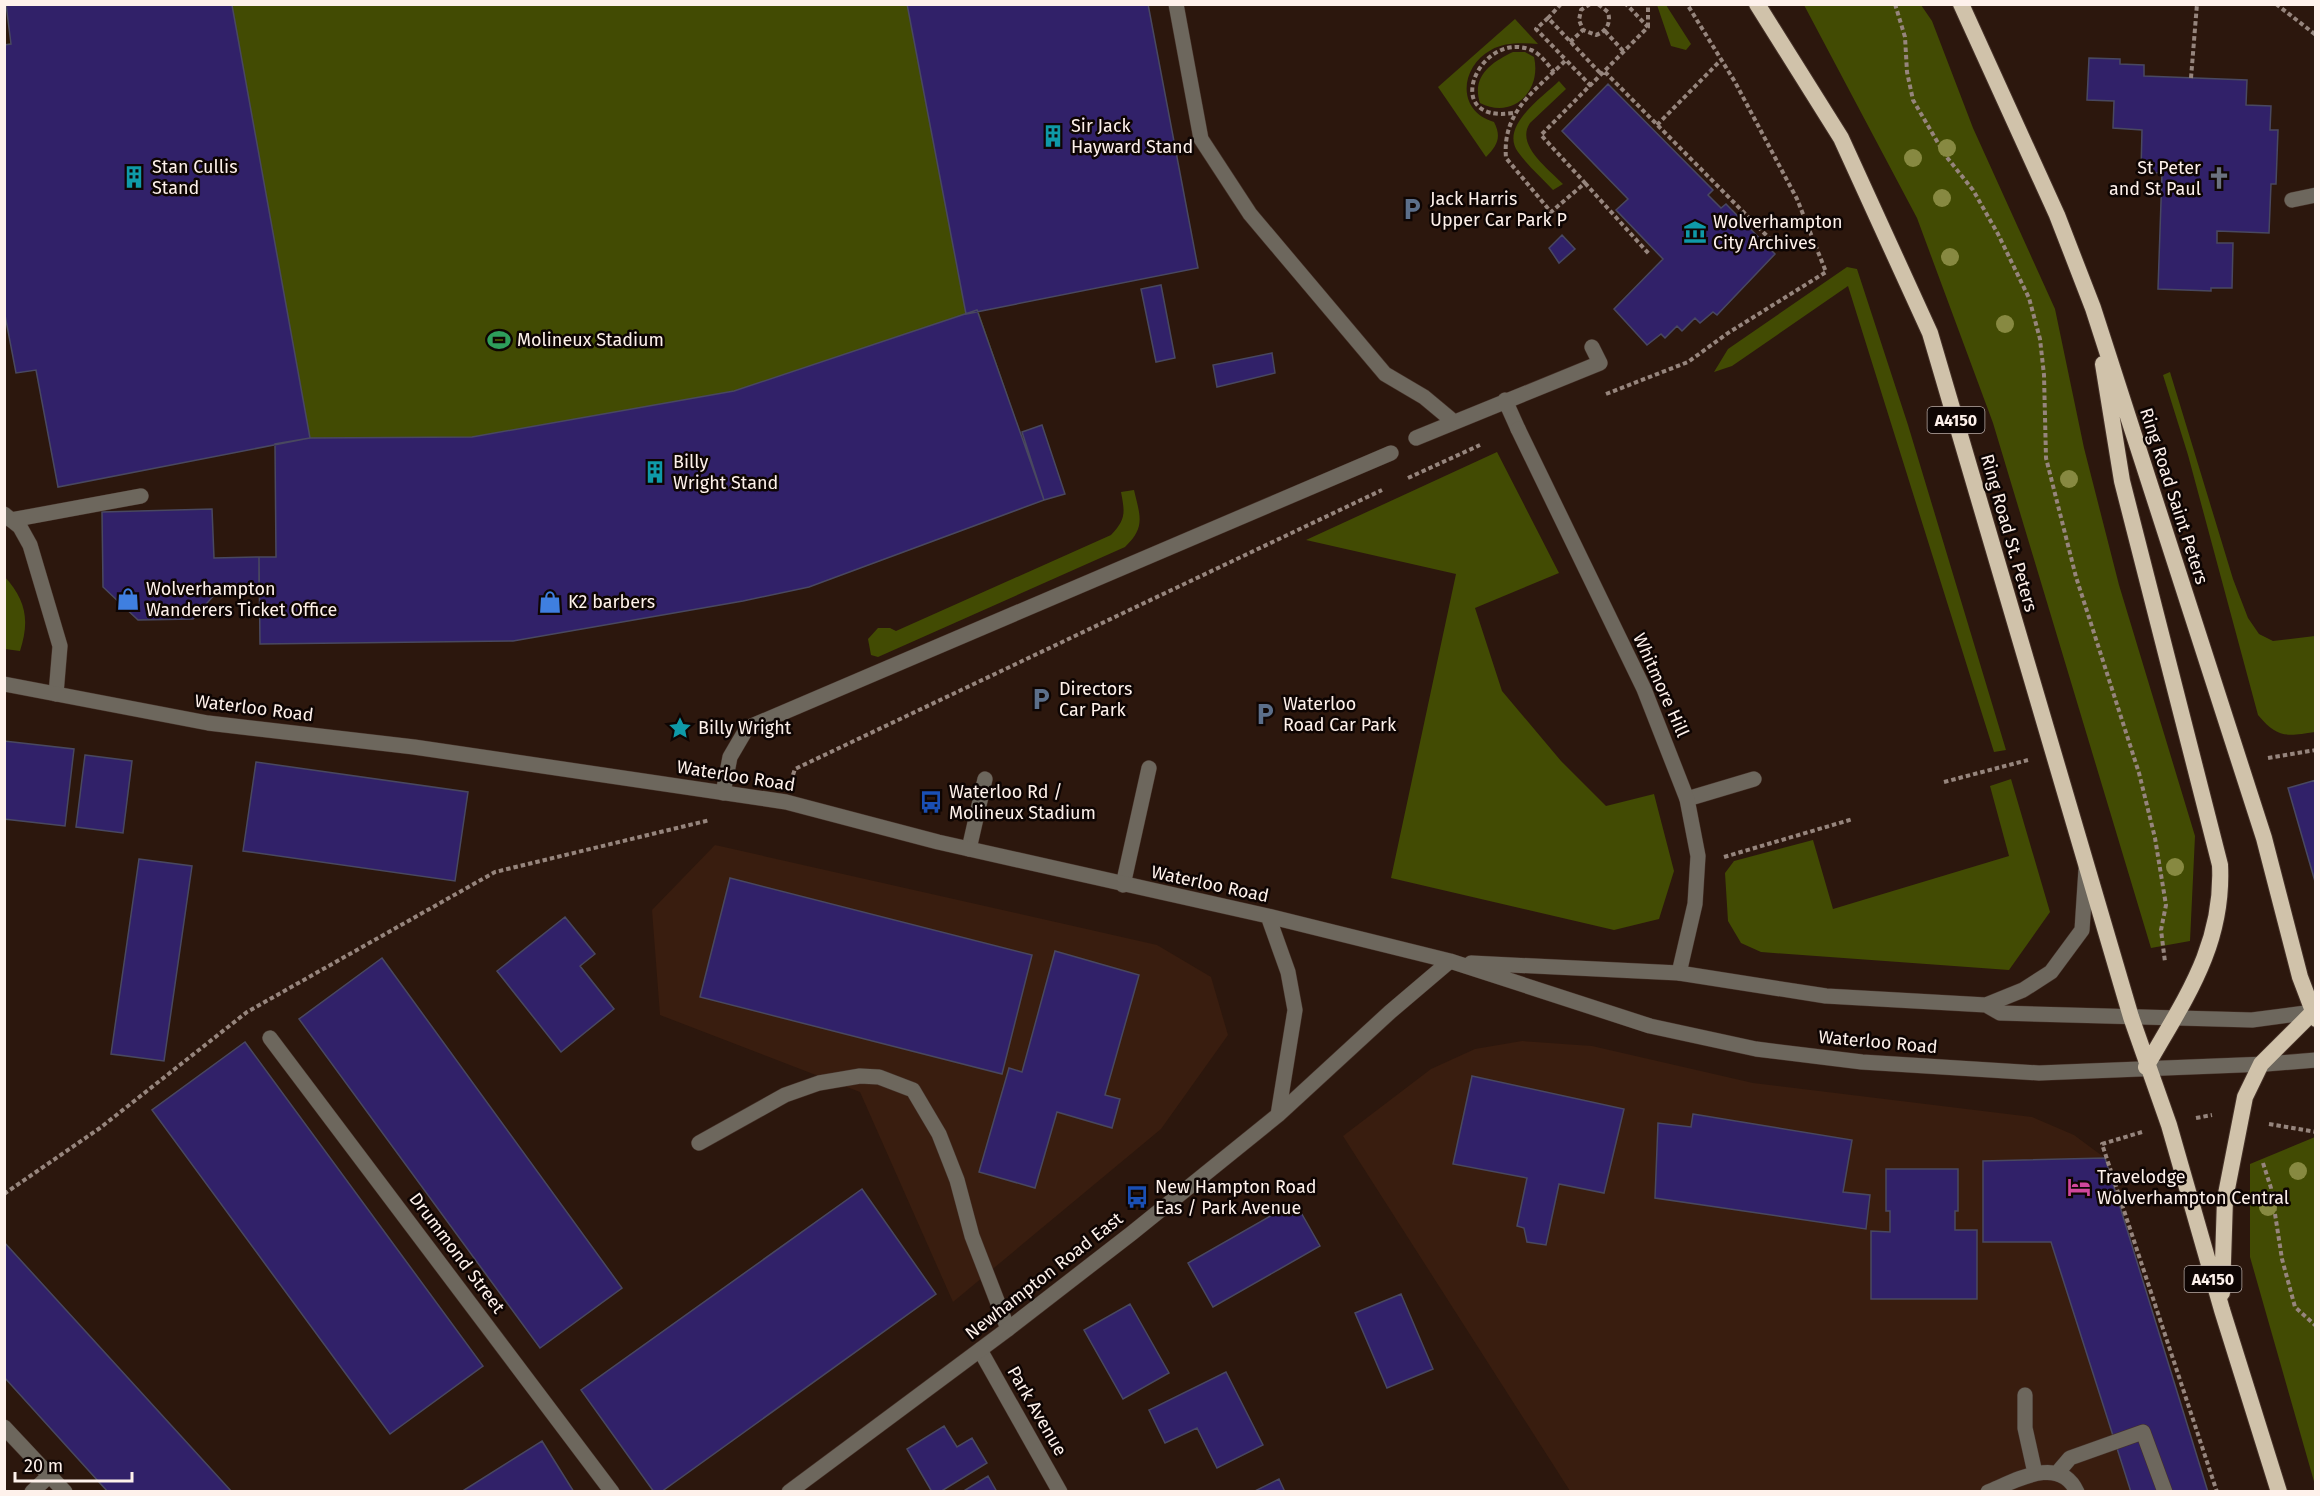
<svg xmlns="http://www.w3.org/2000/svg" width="2320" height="1496" font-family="'Fira Sans',sans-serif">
<rect width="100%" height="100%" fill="#2c170d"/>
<path fill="#391d0f" d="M715 845 1157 945 1211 977 1228 1035 1161 1129 953 1302 860 1092 660 1015 652 910Z
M1522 1041 1592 1046 1753 1083 2032 1117 2074 1135 2105 1158 2208 1491H1570L1343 1136 1431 1069 1475 1049Z"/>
<path fill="#424b03" d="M6 4 1148 5 1198 268 978 310 1044 500 809 587 743 601 513 641 260 644 259 593 215 594 193 619 138 620 103 587 102 512 212 509 214 558 276 557 275 444 58 487 36 370 16 373 5 310 4 45 11 43Z
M1657 5H1666L1691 44 1686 50 1671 46Z
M1804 5H1921L1932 21 1973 128 2055 309 2084 448 2119 585 2195 836 2190 941 2151 948 1993 423 1917 218Z
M1515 19 1538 44C1522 43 1505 42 1491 50 1460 67 1456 111 1494 122 1502 137 1497 146 1486 157L1438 87Z
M1513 52H1525L1534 57C1542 91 1513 120 1480 103 1471 76 1492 62 1513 52Z
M1559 81 1566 89 1530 123C1515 145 1549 169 1563 184L1553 190C1542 178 1528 166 1518 152 1499 126 1544 96 1559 81Z
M1847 267 1857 269 1908 425 2006 750 1994 752 1848 286 1732 366 1714 372 1728 349Z
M2170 372 2233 579 2248 618 2259 634 2273 641 2315 636V732C2287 736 2278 739 2258 715L2188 455 2163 375Z
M1497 452 1559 573 1475 608 1502 691 1561 761 1606 806 1654 794 1674 871 1659 919 1614 930 1391 878 1456 574 1306 540Z
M1134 490C1140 516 1146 527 1125 547L878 657 871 655 868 639 878 628H890L896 631 1111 535C1126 519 1125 513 1121 492Z
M4 576C26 600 30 620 20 651L5 649Z
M2011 779 2050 912 2009 970 1761 952 1741 943 1728 921 1725 873 1734 861 1813 840 1833 909 2009 856 1990 786Z
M2315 1137V1485L2250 1257V1164Z"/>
<path fill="#312169" stroke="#494860" stroke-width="1.5" d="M6 4 232 5 310 438 58 487 36 370 16 373 4 310V45L11 44Z
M907 4H1148L1198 268 966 314Z
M2089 58 2120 59V64L2144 65V76L2247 80 2246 105 2271 106 2270 130H2278L2276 184H2271L2269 233 2217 231V243H2233L2232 288H2211V291L2158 289 2162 173 2141 172 2142 130 2113 128 2114 101 2087 100Z
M1608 84 1713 190 1708 195 1721 208 1726 204 1775 254 1717 315 1713 312 1700 323 1695 318 1682 331 1677 326 1665 338 1661 334 1647 345 1614 309 1663 259 1616 210 1628 199 1562 131Z
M1562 235 1575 249 1559 263 1549 248Z
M1161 285 1175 358 1156 362 1141 289Z
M977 310 1044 500 809 587 743 601 513 641 260 644 259 557H276L275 444 310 438 472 437 734 391Z
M1272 353 1275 373 1217 387 1213 365Z
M1042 425 1065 494 1044 500 1022 432Z
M212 509 214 558 259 557V593L215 594 193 619 138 620 103 587 102 512Z
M4 741 74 749 65 826 4 819Z
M85 755 132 761 123 833 76 827Z
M256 762 468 792 455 881 243 851Z
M2316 780V885L2288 788Z
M139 859 192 866 164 1061 111 1054Z
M730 878 1032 955 1002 1074 700 997Z
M565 917 595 954 580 966 614 1009 561 1052 497 971Z
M1055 951 1139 975 1105 1095 1120 1099 1112 1128 1057 1112 1035 1188 979 1172 1009 1068 1022 1072Z
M382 958 622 1288 540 1348 299 1019Z
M245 1042 483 1366 390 1434 152 1110Z
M1472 1076 1624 1109 1604 1193 1559 1184 1546 1245 1527 1242 1524 1228 1517 1226 1527 1178 1453 1164Z
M1693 1114 1852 1140 1843 1192 1870 1195 1866 1229 1655 1198 1658 1123 1691 1127Z
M2105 1158 2208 1492H2131L2051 1242H1983V1161Z
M1886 1169H1958V1211H1955V1230H1977V1299H1871V1231L1890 1232V1211H1886Z
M862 1189 936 1294 661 1492H654L581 1390Z
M1295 1202 1320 1246 1213 1307 1188 1263Z
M4 1242 232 1492H108L4 1377Z
M1401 1294 1433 1369 1387 1388 1355 1313Z
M1130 1304 1169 1373 1123 1399 1084 1330Z
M1226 1372 1263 1445 1217 1468 1197 1428 1165 1443 1149 1410Z
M944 1426 957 1447 972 1438 987 1463 940 1492H932L907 1449Z
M542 1441 574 1492H461Z
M988 1476 997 1492H962Z
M1279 1479 1285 1492H1253Z"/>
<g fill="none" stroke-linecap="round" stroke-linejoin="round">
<g stroke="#453128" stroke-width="16">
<path id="service" d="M1176 4 1201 139 1250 214 1385 374 1424 397 1454 422
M2292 200 2316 195
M1505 400 1518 429
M1416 438 1600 363 1592 347
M4 514 20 527 30 545 60 646 56 694
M11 520 141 496
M723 793 730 757 747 728 1391 453
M1687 799 1754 779
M969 849 985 779
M1123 885 1149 768
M699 1143 785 1095 819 1083 860 1076 879 1077 913 1090 939 1134 957 1180 972 1236 1008 1329
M2025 1395V1428L2035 1473
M2058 1472 2070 1458 2143 1432 2165 1492
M32 1492 50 1475
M1988 1492C2015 1481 2060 1454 2077 1492"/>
</g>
<g stroke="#453128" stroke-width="16">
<path id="minor" d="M1518 429 1644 689 1687 799 1698 856 1695 904 1679 973
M270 1038 612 1492
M980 1350 1060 1492
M4 1427 65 1492"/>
</g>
<g stroke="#453128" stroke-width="16">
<path id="tertiary" d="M4 684 208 723 414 747 786 802 938 842 1268 916 1450 961 1650 1026 1756 1049 1862 1062 2039 1073 2266 1064 2316 1060
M1268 916 1288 972 1295 1010 1278 1115
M1471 963 1679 973 1826 996 1986 1005 2000 1013 2252 1020 2313 1012
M1986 1005 2023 990 2051 972 2082 930 2086 869
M789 1492 1008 1329 1132 1233 1278 1115 1390 1012 1450 961"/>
</g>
<g stroke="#453128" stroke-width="18">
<path id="trunk" d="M1757 4 1841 138 1930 333 2131 1017 2169 1125 2222 1310 2279 1492
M1961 4 2057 215 2093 308 2264 838 2300 977 2316 1019
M2103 364 2122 481 2220 865C2224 946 2184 1000 2146 1067
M2222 1293 2225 1199 2245 1097 2261 1064 2313 1012"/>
</g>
<path stroke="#96857d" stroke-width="4" stroke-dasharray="4.5 3" stroke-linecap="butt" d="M1561 4 1548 18 1602 75
M1590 4 1581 10 1579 20 1583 30 1596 35C1607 31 1611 23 1608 12L1598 4
M1895 4 1905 37 1907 72 1913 100 1945 155 1973 190 1998 234 2029 298 2040 339 2044 375 2046 458 2076 577 2139 773 2155 838 2166 905 2161 930 2165 962
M2276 4 2316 35
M1548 18 1536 29 1566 60
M1648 27V4
M1605 31 1624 52
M1570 42 1583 30
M1605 72 1771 240
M2191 78 2197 4
M1591 86 1566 60C1535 91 1502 111 1506 158L1551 212 1585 183 1541 135 1648 27 1626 4
M1513 113C1438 124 1480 29 1531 50 1540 53 1548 65 1554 72
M1657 125 1721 60
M1585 183 1649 254
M1606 394 1688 362 1728 333 1826 272 1797 199 1735 82 1687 4
M1408 478 1480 445
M2268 758 2316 750
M793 775 795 769 1382 490
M1944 782 2028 760
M1724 857 1853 819
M2196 1118 2212 1115
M2269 1124 2316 1132
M2142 1132 2102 1144 2217 1492
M2263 1163 2271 1188 2282 1259 2295 1307 2316 1326
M4 1194 100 1128 247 1012 495 872 710 820"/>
<use href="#service" stroke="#6d675d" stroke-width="15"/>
<use href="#minor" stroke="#6d675d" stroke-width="15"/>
<use href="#tertiary" stroke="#6d675d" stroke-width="15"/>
<use href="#trunk" stroke="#d0c2aa" stroke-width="16"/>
</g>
<g fill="#878941">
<circle cx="1947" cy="148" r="9"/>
<circle cx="1913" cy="158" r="9"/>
<circle cx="1942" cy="198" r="9"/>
<circle cx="1950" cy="257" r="9"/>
<circle cx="2005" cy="324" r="9"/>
<circle cx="2069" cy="479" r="9"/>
<circle cx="2175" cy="867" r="9"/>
<circle cx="2298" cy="1171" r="9"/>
<circle cx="2268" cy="1207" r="9"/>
</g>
<defs>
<g id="building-bare" transform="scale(1.8)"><path d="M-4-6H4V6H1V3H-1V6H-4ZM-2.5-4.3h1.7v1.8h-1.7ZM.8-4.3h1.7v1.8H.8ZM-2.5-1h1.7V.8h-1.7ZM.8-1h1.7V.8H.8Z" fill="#0f9aa8" stroke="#0e0503" stroke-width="2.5" paint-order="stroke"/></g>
<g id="church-bare" transform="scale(1.8)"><path d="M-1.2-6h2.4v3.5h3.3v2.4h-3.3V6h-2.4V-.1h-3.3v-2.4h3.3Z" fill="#6b7280" stroke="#0e0503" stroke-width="2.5" paint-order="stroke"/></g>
<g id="parking-bare" transform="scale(1.8)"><path d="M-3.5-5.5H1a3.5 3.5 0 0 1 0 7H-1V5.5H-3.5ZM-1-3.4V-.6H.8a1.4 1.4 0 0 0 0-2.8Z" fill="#5c6f8a" stroke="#0e0503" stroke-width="2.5" paint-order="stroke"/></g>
<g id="museum-bare" transform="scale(1.8)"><path d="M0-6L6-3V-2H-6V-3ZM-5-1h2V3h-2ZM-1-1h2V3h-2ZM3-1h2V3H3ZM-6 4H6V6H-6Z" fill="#0f9aa8" stroke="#0e0503" stroke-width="2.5" paint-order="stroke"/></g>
<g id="stadium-bare" transform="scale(1.8)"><path d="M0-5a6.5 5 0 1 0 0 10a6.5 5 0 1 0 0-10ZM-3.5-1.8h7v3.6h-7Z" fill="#2e9e5b" stroke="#0e0503" stroke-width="2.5" paint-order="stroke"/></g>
<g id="shop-bare" transform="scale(1.8)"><path d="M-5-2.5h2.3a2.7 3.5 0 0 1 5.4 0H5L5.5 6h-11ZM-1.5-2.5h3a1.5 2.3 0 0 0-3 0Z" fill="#3f7fe0" stroke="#0e0503" stroke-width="2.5" paint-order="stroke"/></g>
<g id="sight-bare" transform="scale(1.8)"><path d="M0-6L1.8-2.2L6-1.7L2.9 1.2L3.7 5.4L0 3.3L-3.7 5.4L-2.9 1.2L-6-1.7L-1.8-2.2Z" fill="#0f9aa8" stroke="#0e0503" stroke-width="2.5" paint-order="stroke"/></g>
<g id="bus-bare" transform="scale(1.8)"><path d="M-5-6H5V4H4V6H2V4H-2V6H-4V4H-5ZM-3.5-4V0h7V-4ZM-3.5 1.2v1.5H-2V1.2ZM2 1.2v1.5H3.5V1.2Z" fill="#1a4fb4" stroke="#0e0503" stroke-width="2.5" paint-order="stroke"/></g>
<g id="hotel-bare" transform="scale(1.8)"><path d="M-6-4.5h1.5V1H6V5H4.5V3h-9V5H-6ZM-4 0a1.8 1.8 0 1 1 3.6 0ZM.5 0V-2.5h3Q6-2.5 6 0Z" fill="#d1479c" stroke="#0e0503" stroke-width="2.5" paint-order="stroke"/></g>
</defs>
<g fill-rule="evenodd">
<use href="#building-bare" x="1053" y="136"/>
<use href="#building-bare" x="134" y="177"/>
<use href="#church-bare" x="2219" y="178"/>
<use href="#parking-bare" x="1412" y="209"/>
<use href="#museum-bare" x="1695" y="232"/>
<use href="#stadium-bare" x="499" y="340"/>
<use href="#building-bare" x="655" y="472"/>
<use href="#shop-bare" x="128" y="599"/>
<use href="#shop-bare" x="550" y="602"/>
<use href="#parking-bare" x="1041" y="699"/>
<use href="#parking-bare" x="1265" y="714"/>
<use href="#sight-bare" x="680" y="728"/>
<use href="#bus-bare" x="931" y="802"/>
<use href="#hotel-bare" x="2079" y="1187"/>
<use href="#bus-bare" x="1137" y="1197"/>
</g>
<g text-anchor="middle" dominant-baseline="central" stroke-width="5" stroke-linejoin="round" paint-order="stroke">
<g fill="#0e0503" stroke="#b6aaa5" stroke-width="1.5">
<rect x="1927.5" y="407" width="57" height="26" rx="4.5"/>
<rect x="2184.5" y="1266" width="57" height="26" rx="4.5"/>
</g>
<g font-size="16" font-weight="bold" fill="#fef1eb">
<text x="1956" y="420">A4150</text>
<text x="2213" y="1279">A4150</text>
</g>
<g font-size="18" fill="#fef1eb" stroke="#0e0503" text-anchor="start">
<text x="1071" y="126">Sir Jack<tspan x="1071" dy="21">Hayward Stand</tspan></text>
<text x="152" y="167">Stan Cullis<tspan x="152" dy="21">Stand</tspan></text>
<text x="2201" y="168" text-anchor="end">St Peter<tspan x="2201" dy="21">and St Paul</tspan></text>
<text x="1430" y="199">Jack Harris<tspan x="1430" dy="21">Upper Car Park P</tspan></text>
<text x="1713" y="222">Wolverhampton<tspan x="1713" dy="21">City Archives</tspan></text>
<text x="517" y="340">Molineux Stadium</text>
<text x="673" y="462">Billy<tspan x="673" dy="21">Wright Stand</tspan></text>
<text x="146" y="589">Wolverhampton<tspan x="146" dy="21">Wanderers Ticket Office</tspan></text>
<text x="568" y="602">K2 barbers</text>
<text x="1059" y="689">Directors<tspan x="1059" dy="21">Car Park</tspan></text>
<text x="1283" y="704">Waterloo<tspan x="1283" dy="21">Road Car Park</tspan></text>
<text x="698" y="728">Billy Wright</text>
<text x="949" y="792">Waterloo Rd /<tspan x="949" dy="21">Molineux Stadium</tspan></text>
<text x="2097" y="1177">Travelodge<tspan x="2097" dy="21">Wolverhampton Central</tspan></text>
<text x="1155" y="1187">New Hampton Road<tspan x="1155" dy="21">Eas / Park Avenue</tspan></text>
</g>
<g font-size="18" fill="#fef1eb" stroke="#0e0503">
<text transform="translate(2174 496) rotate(72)">Ring Road Saint Peters</text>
<text transform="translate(2009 533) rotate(74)">Ring Road St. Peters</text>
<text transform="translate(1661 685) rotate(66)">Whitmore Hill</text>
<text transform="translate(254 708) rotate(7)">Waterloo Road</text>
<text transform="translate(736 776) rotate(9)">Waterloo Road</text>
<text transform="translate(1210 884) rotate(12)">Waterloo Road</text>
<text transform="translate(1878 1042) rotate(5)">Waterloo Road</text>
<text transform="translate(457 1253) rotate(53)">Drummond Street</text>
<text transform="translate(1044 1276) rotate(-38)">Newhampton Road East</text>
<text transform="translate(1037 1411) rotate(60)">Park Avenue</text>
</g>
</g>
<rect width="2320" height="1496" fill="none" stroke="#fef1eb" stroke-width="12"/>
<path d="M15 1472v9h117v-9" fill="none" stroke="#fef1eb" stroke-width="3"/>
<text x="24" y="1472" font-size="18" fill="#fef1eb" stroke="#0e0503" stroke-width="4.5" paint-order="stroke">20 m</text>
</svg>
